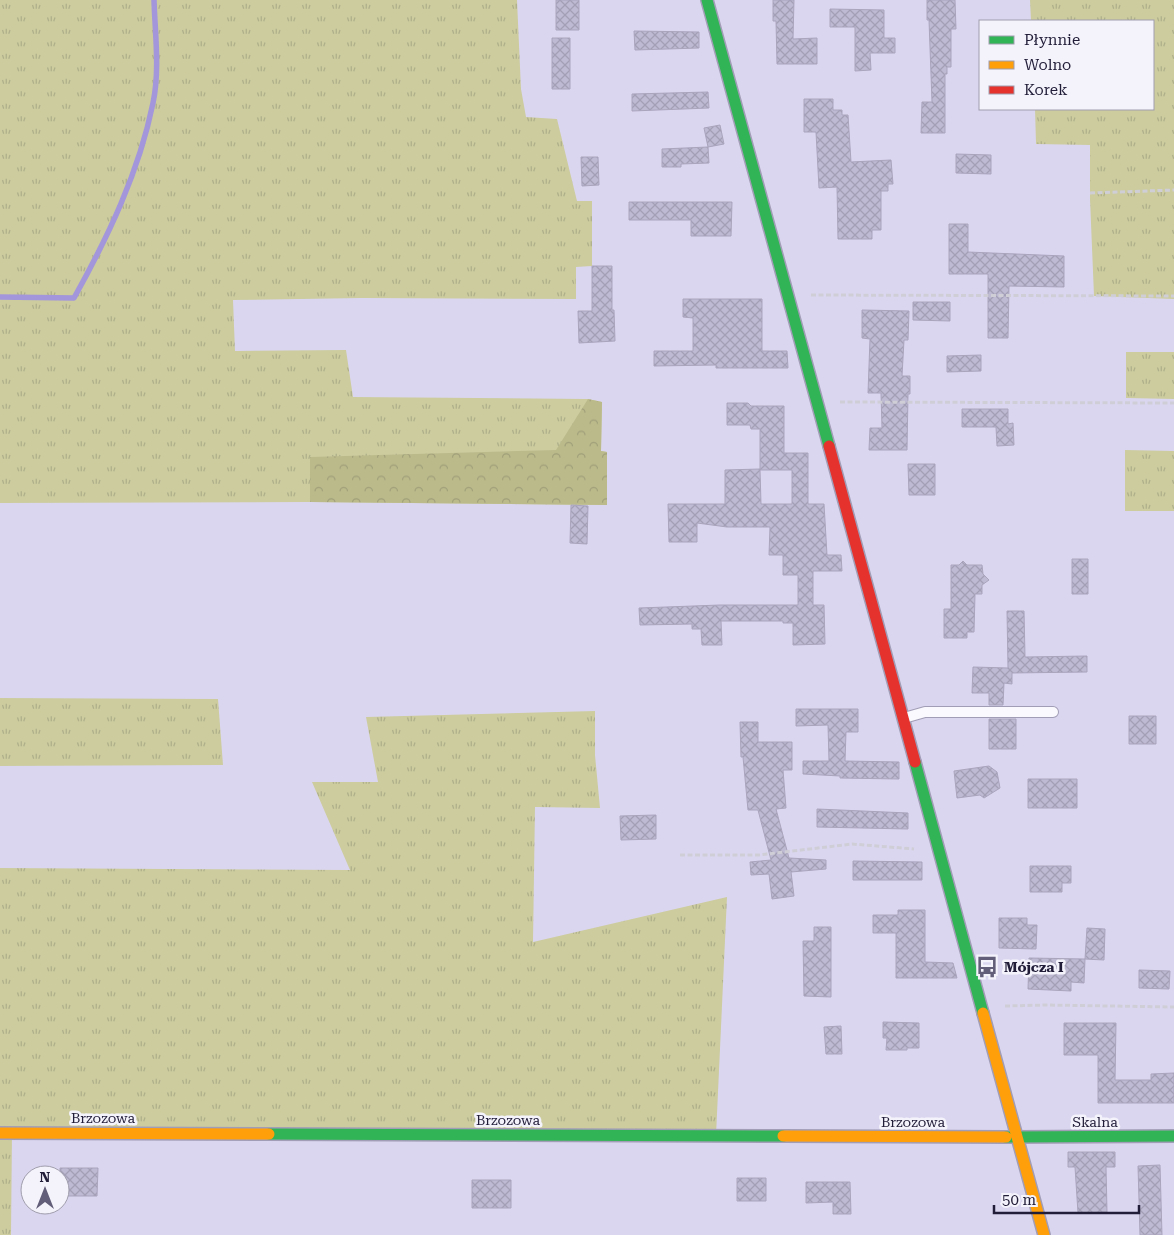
<svg xmlns="http://www.w3.org/2000/svg" width="1174" height="1235" font-family="'Roboto Serif',serif">
<defs>
<pattern id="grass-tufts" width="24" height="20" patternUnits="userSpaceOnUse" patternTransform="scale(1.25)"><rect width="24" height="20" fill="#cccc9f"/><path d="M3 7l-1-3M5 7V3M7 7l1-3M15 17l-1-3M17 17v-4M19 17l1-3" fill="none" stroke="#afaf8a"/></pattern>
<pattern id="forest-crowns" width="20" height="18" patternUnits="userSpaceOnUse" patternTransform="scale(1.25)"><rect width="20" height="18" fill="#baba8b"/><path d="M2 6a3 3 0 1 1 6 0M12 15a3 3 0 1 1 6 0" fill="none" stroke="#a09f79"/></pattern>
<pattern id="building-cross-hatch" width="8" height="8" patternUnits="userSpaceOnUse" patternTransform="scale(1.25)"><rect width="8" height="8" fill="#bebad3"/><path d="M0 0l8 8M0 8l8-8" fill="none" stroke="#a39fb6"/></pattern>
</defs>
<rect width="100%" height="100%" fill="#dbd6f0"/>
<path fill="url(#grass-tufts)" d="M0 0H517L521 89 526 117 557 119 577 201H592V266L576 267V299L362 298 233 300 235 351 346 350 353 397 588 399 602 402 601 451 607 452V505L310 502 0 503Z
M1030 0H1174V299L1094 296 1090 199V145L1036 144 1035 109H1153V21H1031Z
M1126 352H1174V399L1126 398Z
M1125 450 1174 451V511H1125Z
M0 698 218 699 223 765 0 766Z
M595 711V755L600 808 535 807 533 942 727 897 716 1136 12 1133 11 1235H0V868L350 870 312 782H378L366 717Z"/>
<path fill="url(#forest-crowns)" d="M588 399 602 402 601 451 607 452V505L310 502V457L556 450Z"/>
<g fill="none" stroke-linecap="round" stroke-linejoin="round">
<path stroke="#a396da" stroke-width="5.5" d="M0 297 74 298C108 237 139 172 153 103 160 70 155 34 154 0"/>
</g>
<path fill="url(#building-cross-hatch)" stroke="#aaa4bd" fill-rule="evenodd" d="M556 0H579V30H556Z
M773 0H794L793 39 817 38V64H777L776 21H773Z
M927 0H955L956 29H951V67H947V74H945V133H921L922 102H932L929 20H927Z
M830 9 884 10V38H895V53H870L871 70 855 71V27H830Z
M634 31 699 32V48L635 50Z
M552 38H570V89H552Z
M708 92 709 108 632 111V94Z
M804 99H833V110H842V115H848L851 162 891 160 893 184H888V191H881V230H872V239H838L837 187 819 188 816 132H804Z
M720 125 724 144 708 147 704 128Z
M708 147 709 163 681 164V167H662V149Z
M956 154 991 155V174L956 173Z
M581 157H598L599 185 582 186Z
M629 202H732L731 236H691V220H629Z
M949 224H968V252L1064 256V287L1009 286 1008 338H988V274H949Z
M592 266H612V310H614L615 341 579 343 578 311H592Z
M683 299H762V351H787L788 368H716V365L654 366V351H693V318L683 317Z
M913 302H950V321L913 320Z
M862 310 909 311 908 340H904L902 376H910V394H908L907 450H869L870 428H882L881 393H868L870 339 862 338Z
M981 355V371L947 372V356Z
M727 403H748L751 406H784V453H808V504H824L827 555H841L842 571H813V605H824L825 644 793 645V623H783V621H721L722 645H702L701 629H692V624L640 625 639 608 720 605H798V575H783V555H769L770 527H727L697 523V542H669L668 504H725V470L760 469V429H751L750 425H727ZM760 470H792V504H761Z
M962 409H1008V424L1013 423 1014 445 997 446 996 427H962Z
M908 464H935V495H909Z
M571 505 588 506 587 544 570 543Z
M1072 559H1088V594H1072Z
M963 561 967 565H982L983 574 989 580 982 585V594H975L974 632H967V638H944V609H951V565H959Z
M1007 611H1024L1025 657 1087 656V672L1012 673V684L1004 683 1003 705H989V693H972L973 667 1008 668Z
M796 709H858V732H846L845 761 899 762V779L840 778V776L803 774V761H829L828 725 796 726Z
M1129 716H1156V744H1129Z
M989 719H1016V749H989Z
M740 722H758V742H792V770H783L786 808 776 809 789 858 826 860V869L791 872 794 896 772 899 769 874 751 875 750 862 771 860 758 810H748L743 757H741Z
M989 766 997 772 1000 788 984 798 980 795 957 798 954 771Z
M1028 779H1077V808H1028Z
M817 809 908 813V829L817 827Z
M656 815V839L621 840 620 816Z
M853 861 922 862V880H853Z
M1030 866H1071V883H1062V892H1030Z
M898 910H925V962L953 963 957 978H896V933H873V915H898Z
M999 918H1027V925H1037L1036 949 999 948Z
M814 927H831V997L804 996 803 941H814Z
M1087 928 1105 929 1104 960 1085 959Z
M1029 958 1085 959 1084 983 1071 982V991L1028 989Z
M1139 970 1170 971 1169 989 1139 988Z
M883 1022 919 1023V1048H907V1050H886L887 1038H883Z
M1064 1023H1116L1115 1080H1151V1074L1174 1073V1103H1098V1055H1064Z
M841 1026 842 1054H826L824 1027Z
M1068 1152H1115V1167H1106L1107 1212 1078 1213 1075 1167H1068Z
M1160 1165 1162 1235H1140L1138 1166Z
M60 1168H98L97 1196H60Z
M737 1178H766V1201H737Z
M472 1180H511V1208H472Z
M806 1182H850L851 1214H833V1202L806 1203Z"/>
<g fill="none" stroke-linecap="round" stroke-linejoin="round">
<g stroke="#a29db6" stroke-width="12">
<path id="lane" d="M904 718 925 712H1053"/>
</g>
<g stroke="#a29db6" stroke-width="14">
<path id="fast" d="M707 0 829 446
M915 762 983 1013
M269 1134 783 1136
M1006 1137 1174 1136"/>
</g>
<g stroke="#a29db6" stroke-width="14">
<path id="slow" d="M983 1013 1044 1235
M0 1133 269 1134
M783 1136 1006 1137"/>
</g>
<g stroke="#a29db6" stroke-width="14">
<path id="jam" d="M829 446 915 762"/>
</g>
<path stroke="#cfced6" stroke-width="3" stroke-dasharray="5 2.5" stroke-linecap="butt" d="M1090 193 1174 190
M811 295 1174 296
M840 402 1174 403
M680 855H759L852 844 914 849
M1005 1006 1046 1005 1174 1007"/>
<use href="#lane" stroke="#faf9fd" stroke-width="10"/>
<use href="#fast" stroke="#30b455" stroke-width="11"/>
<use href="#slow" stroke="#ff9f0a" stroke-width="11"/>
<use href="#jam" stroke="#e5322d" stroke-width="11"/>
</g>
<defs>
<g id="bus-bare" transform="scale(1.725)"><path d="M-5-6H5V4H4V6H2V4H-2V6H-4V4H-5ZM-3.5-4V0h7V-4ZM-3.5 1.2v1.5H-2V1.2ZM2 1.2v1.5H3.5V1.2Z" fill="#625d78" stroke="#f4f3fb" stroke-width="2.5" paint-order="stroke"/></g>
</defs>
<g fill-rule="evenodd">
<use href="#bus-bare" x="987" y="967"/>
</g>
<g text-anchor="middle" dominant-baseline="central" stroke-width="5" stroke-linejoin="round" paint-order="stroke">
<g font-size="14" font-weight="bold" fill="#211c38" stroke="#f4f3fb" text-anchor="start">
<text x="1004" y="967">Mójcza I</text>
</g>
<g font-size="14" fill="#211c38" stroke="#f4f3fb">
<text x="103" y="1118">Brzozowa</text>
<text x="508" y="1120">Brzozowa</text>
<text x="913" y="1122">Brzozowa</text>
<text x="1095" y="1122">Skalna</text>
</g>
</g>
<rect x="979" y="20" width="175" height="90" fill="#f4f3fb" stroke="#a09dad"/>
<rect x="989" y="36" width="25" height="8" fill="#30b455" stroke="#a09dad"/>
<text x="1024" y="45" font-size="15" fill="#211c38">Płynnie</text>
<rect x="989" y="61" width="25" height="8" fill="#ff9f0a" stroke="#a09dad"/>
<text x="1024" y="70" font-size="15" fill="#211c38">Wolno</text>
<rect x="989" y="86" width="25" height="8" fill="#e5322d" stroke="#a09dad"/>
<text x="1024" y="95" font-size="15" fill="#211c38">Korek</text>
<g transform="translate(45 1190)"><circle r="24" fill="#f4f3fb" stroke="#a09dad"/>
<path d="M0-4L9 19L0 12L-9 19Z" fill="#625d78"/>
<text y="-8" font-size="14" font-weight="bold" text-anchor="middle" fill="#211c38">N</text>
</g>
<path d="M994 1205v8h145v-8" fill="none" stroke="#211c38" stroke-width="2.5"/>
<text x="1002" y="1205" font-size="15" fill="#211c38" stroke="#f4f3fb" stroke-width="4" paint-order="stroke">50 m</text>
</svg>
